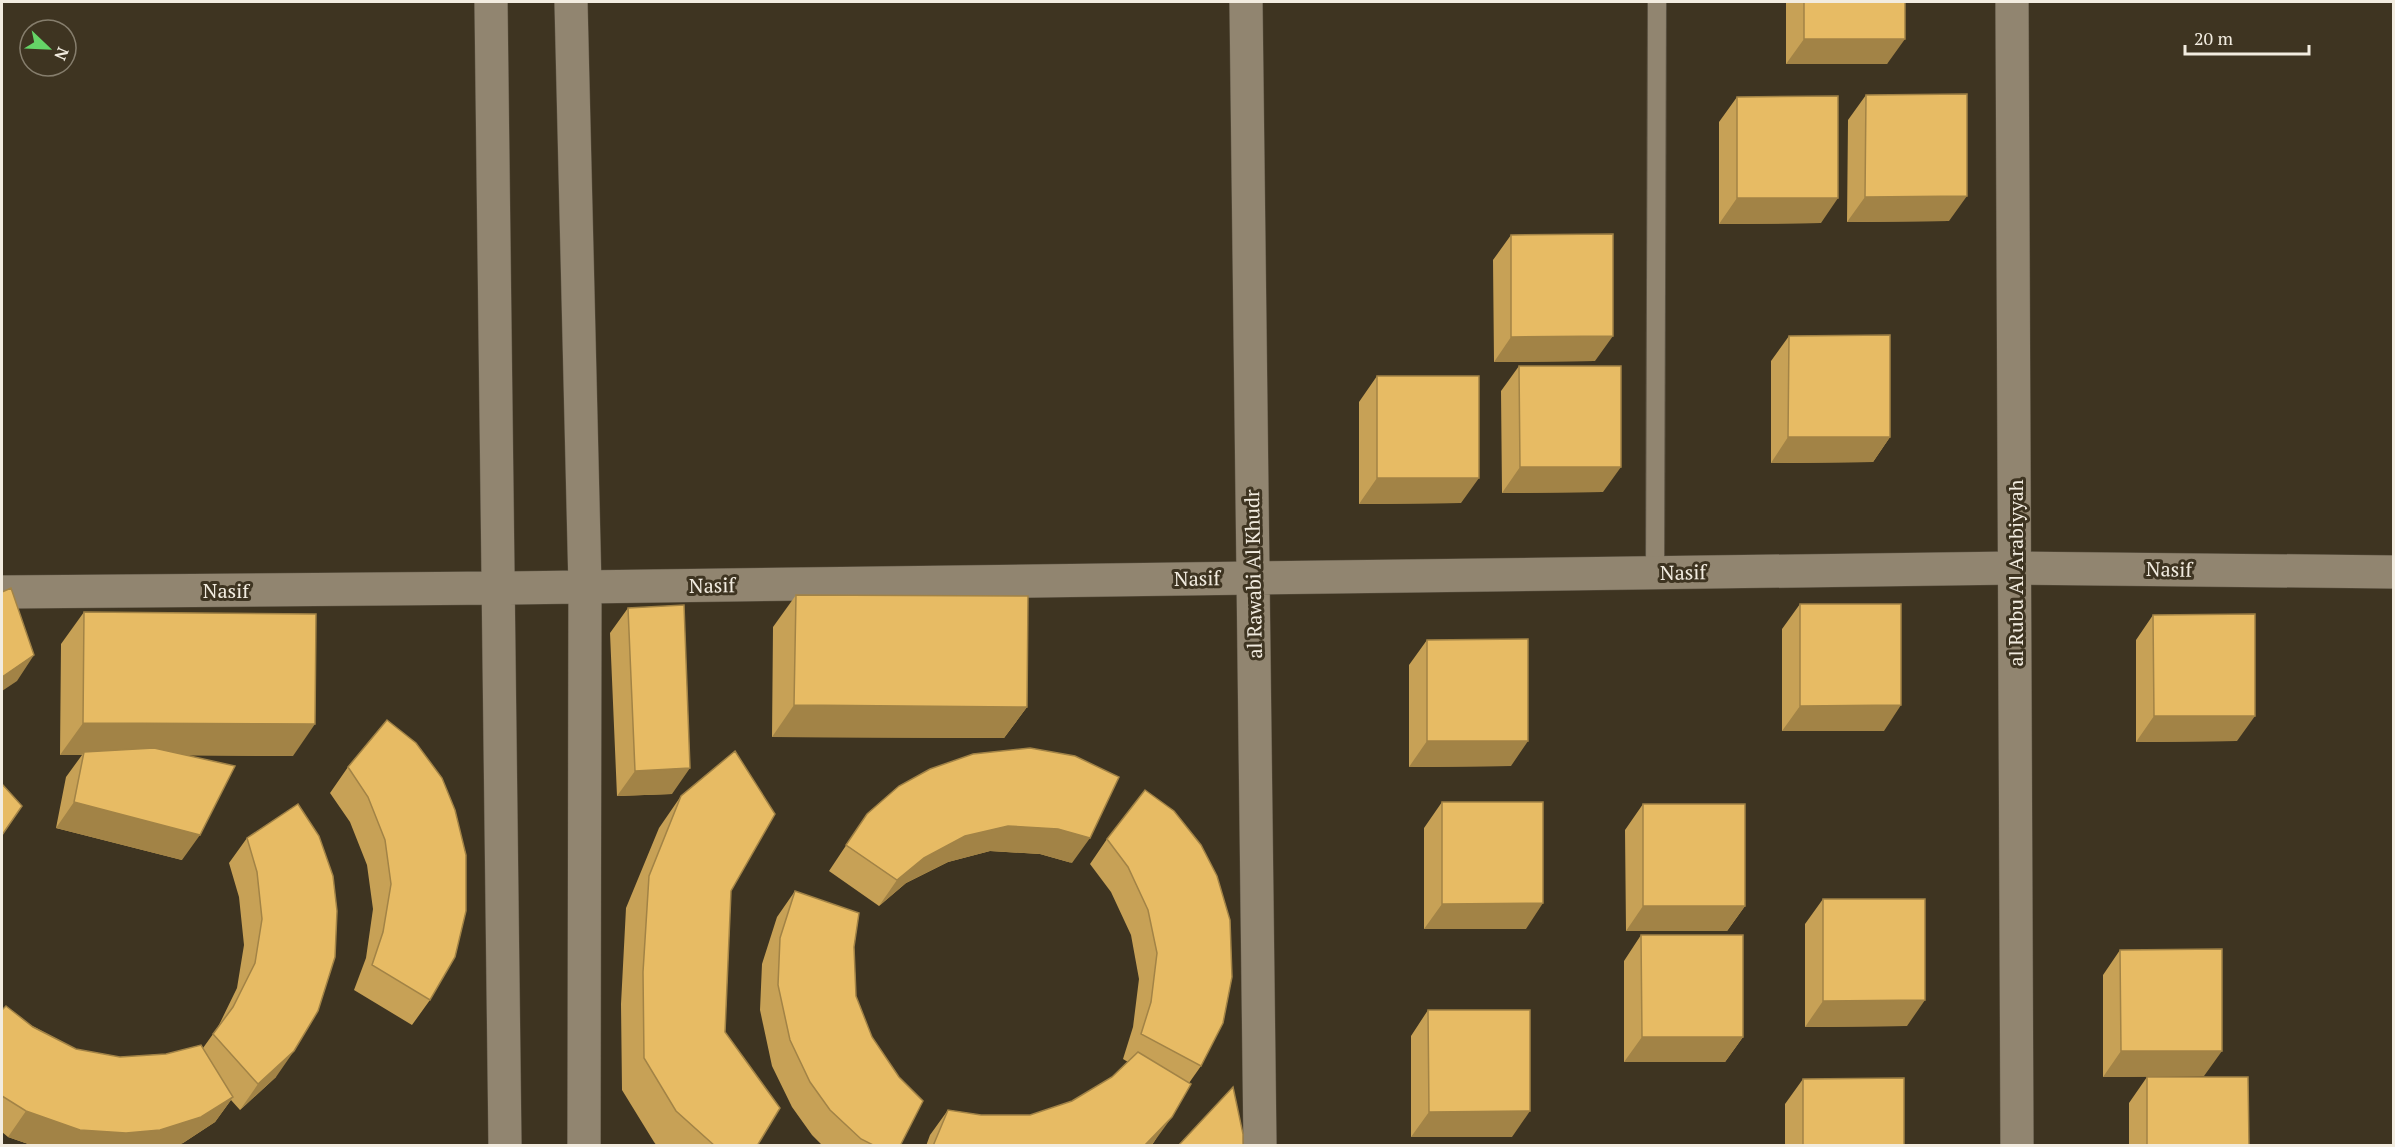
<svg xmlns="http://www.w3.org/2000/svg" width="2395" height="1147" font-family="'PT Serif',serif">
<rect width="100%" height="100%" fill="#3e3421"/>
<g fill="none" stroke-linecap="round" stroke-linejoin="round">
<g stroke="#5a5141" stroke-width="20">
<path id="service" d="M1655 573 1657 2"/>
</g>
<g stroke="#5a5141" stroke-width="34">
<path id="minor" d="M491 2 505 1146
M571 2 585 587 584 1146
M1246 2 1260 1146
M2012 2 2017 1146
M2 592 499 588 2015 568 2394 572"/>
</g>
<use href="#service" stroke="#918570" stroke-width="18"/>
<use href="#minor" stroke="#918570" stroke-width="33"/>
</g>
<path fill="#c7a156" d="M1786 2H1905L1887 64H1786Z
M1866 95 1949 221 1847 222 1848 120Z
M1737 97 1821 223 1719 224V122Z
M1511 235 1595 361 1494 362 1493 260Z
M1789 336 1890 437 1873 462 1771 463V361Z
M1519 366 1603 492 1502 493 1501 391Z
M1377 376 1461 503 1359 504V402Z
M796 595 1027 707 1004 738 772 737 773 627Z
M1800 604 1884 731H1782V629Z
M628 608 672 794 617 796 610 633Z
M84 612 293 756 186 755 182 860 56 828 66 777 82 755H60L61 644Z
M2153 615 2237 741 2136 742V640Z
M1427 640 1511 766 1409 767V665Z
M387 720 430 1000 412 1025 354 990 366 958 373 909 367 865 350 822 330 793 348 767Z
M899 786 1072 863 1040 854 990 851 948 862 906 883 879 906 829 871 867 814Z
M1145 790 1201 1066 1189 1083 1154 1142 1151 1146H926L930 1135 948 1110 981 1115H1030L1072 1101 1112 1077 1128 1062 1123 1059 1133 1027 1139 979 1131 935 1111 892 1090 864 1107 839Z
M681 796 731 891 725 1032 757 1146H657L654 1142 622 1090 621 1004 626 908 659 828Z
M1442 802 1526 929H1424V828Z
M298 804 276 1077 240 1110 231 1100 215 1122 183 1143 175 1146H34L8 1137 2 1132V1010L76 1049 120 1057 166 1054 203 1048 218 1027 237 988 244 945 239 897 229 863 247 838Z
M1643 804 1745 906 1727 931H1626L1625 830Z
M795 891 854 947 856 996 900 1146H823L812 1135 792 1107 772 1066 760 1010 762 964 777 917Z
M1823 899 1907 1026 1805 1027V924Z
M1641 935 1743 1037 1725 1062H1624V961Z
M2120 950 2204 1076 2103 1077V975Z
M1428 1010 1512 1137H1411V1036Z
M2147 1077 2249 1146H2129V1103Z
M1803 1079 1904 1146H1785V1104Z"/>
<path fill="#a28346" d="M1804 39H1905L1887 64H1786Z
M1967 196 1949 221 1847 222 1865 197Z
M1737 198H1838L1821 223 1719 224Z
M1613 336 1595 361 1494 362 1511 337Z
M1788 437H1890L1873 462 1771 463Z
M1520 467H1621L1603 492 1502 493Z
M1377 478H1479L1461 503 1359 504Z
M34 655 17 681 2 691V677Z
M794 705 1027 707 1004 738 772 737Z
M1901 705 1884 731H1782L1800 706Z
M2154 716H2255L2237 741 2136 742Z
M83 723 315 724 293 756 84 755V752L82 755H60Z
M1427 741H1528L1511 766 1409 767Z
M690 768 672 794 617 796 635 771Z
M74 802 200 835 182 860 56 828Z
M1008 826 1058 829 1090 838 1072 863 1040 854 990 851 948 862 906 883 879 906 897 880 924 858 965 836Z
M1543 903 1526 929H1424L1442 904Z
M1643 906H1745L1727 931H1626Z
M1925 1000 1907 1026 1805 1027 1823 1001Z
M1642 1037H1743L1725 1062H1624Z
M294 1051 276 1077 240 1110 258 1084Z
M2121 1051H2222L2204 1076 2103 1077Z
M233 1097 215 1122 183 1143 175 1146H34L8 1137 26 1111Z
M1530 1111 1512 1137H1411L1429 1112Z
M1172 1117 1151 1146H1144Z"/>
<path fill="#e7bb64" stroke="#a28346" stroke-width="1.5" d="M1804 2H1905V39H1804Z
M1967 94V196L1865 197 1866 95Z
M1838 96V198H1737V97Z
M1613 234V336L1511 337V235Z
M1890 335V437H1788L1789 336Z
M1519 366H1621V467H1520Z
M1377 376H1479V478H1377Z
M11 588 34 655 2 677V592Z
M796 595 1028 596 1027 707 794 705Z
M1800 604H1901V705L1800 706Z
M684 605 690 768 635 771 628 608Z
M84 612 316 614 315 724 83 723Z
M2255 614V716H2154L2153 615Z
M1528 639V741H1427V640Z
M387 720 416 743 442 778 455 810 466 855V911L455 957 430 1000 372 965 383 932 391 884 385 840 368 797 348 767Z
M154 748 235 766 200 835 74 802 84 752Z
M1030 748 1075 756 1119 777 1090 838 1058 829 1008 826 965 836 924 858 897 880 846 845 867 814 899 786 930 769 973 754Z
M735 751 775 814 731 891 725 1032 780 1108 757 1146H715L676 1111 644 1058 643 972 649 876 681 796Z
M2 784 22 806 2 835Z
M1145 790 1174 811 1201 845 1217 876 1230 920 1232 977 1223 1023 1201 1066 1141 1034 1151 1002 1157 953 1148 910 1128 867 1107 839Z
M1442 802H1543V903L1442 904Z
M298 804 319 836 333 876 337 911 335 957 318 1011 294 1051 258 1084 213 1034 233 1007 255 963 262 919 257 872 247 838Z
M1643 804H1745V906H1643Z
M795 891 859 913 854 947 856 996 872 1037 899 1077 923 1101 900 1146H875L861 1139 830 1110 810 1082 790 1040 778 985 780 938Z
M1823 899H1925V1000L1823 1001Z
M1641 935H1743V1037H1642Z
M2222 949V1051H2121L2120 950Z
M6 1006 33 1027 76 1049 120 1057 166 1054 201 1045 233 1097 201 1117 160 1130 126 1133 80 1130 26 1111 2 1096V1010Z
M1428 1010H1530V1111L1429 1112Z
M1138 1052 1191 1084 1172 1117 1144 1146H933L948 1110 981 1115H1030L1072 1101 1112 1077Z
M2147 1077H2248L2249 1146H2147Z
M1904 1078V1146H1803V1079Z
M1233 1087 1243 1134V1146H1178Z"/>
<g text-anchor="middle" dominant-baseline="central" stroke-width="6" stroke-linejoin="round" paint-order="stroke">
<g font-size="20" fill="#f2ece0" stroke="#3e3421">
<text transform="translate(2169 569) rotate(1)">Nasif</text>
<text transform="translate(1683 572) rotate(-1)">Nasif</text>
<text transform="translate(2015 573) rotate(-90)">al Rubu Al Arabiyyah</text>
<text transform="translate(1253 574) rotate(-91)">al Rawabi Al Khudr</text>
<text transform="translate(1197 578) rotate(-1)">Nasif</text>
<text transform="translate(712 585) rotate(-1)">Nasif</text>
<text x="226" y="590">Nasif</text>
</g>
</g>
<rect width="2395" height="1147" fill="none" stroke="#f2ece0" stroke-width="6"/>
<g transform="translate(48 48) rotate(113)"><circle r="28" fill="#3e3421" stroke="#867e6d" stroke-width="1.5"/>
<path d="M0-4.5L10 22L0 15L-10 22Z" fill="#65d467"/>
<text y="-9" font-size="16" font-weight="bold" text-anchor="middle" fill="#f2ece0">N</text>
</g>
<path d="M2185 45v9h124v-9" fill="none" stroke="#f2ece0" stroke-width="3"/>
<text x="2194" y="45" font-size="18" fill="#f2ece0" stroke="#3e3421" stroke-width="4.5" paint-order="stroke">20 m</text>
</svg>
